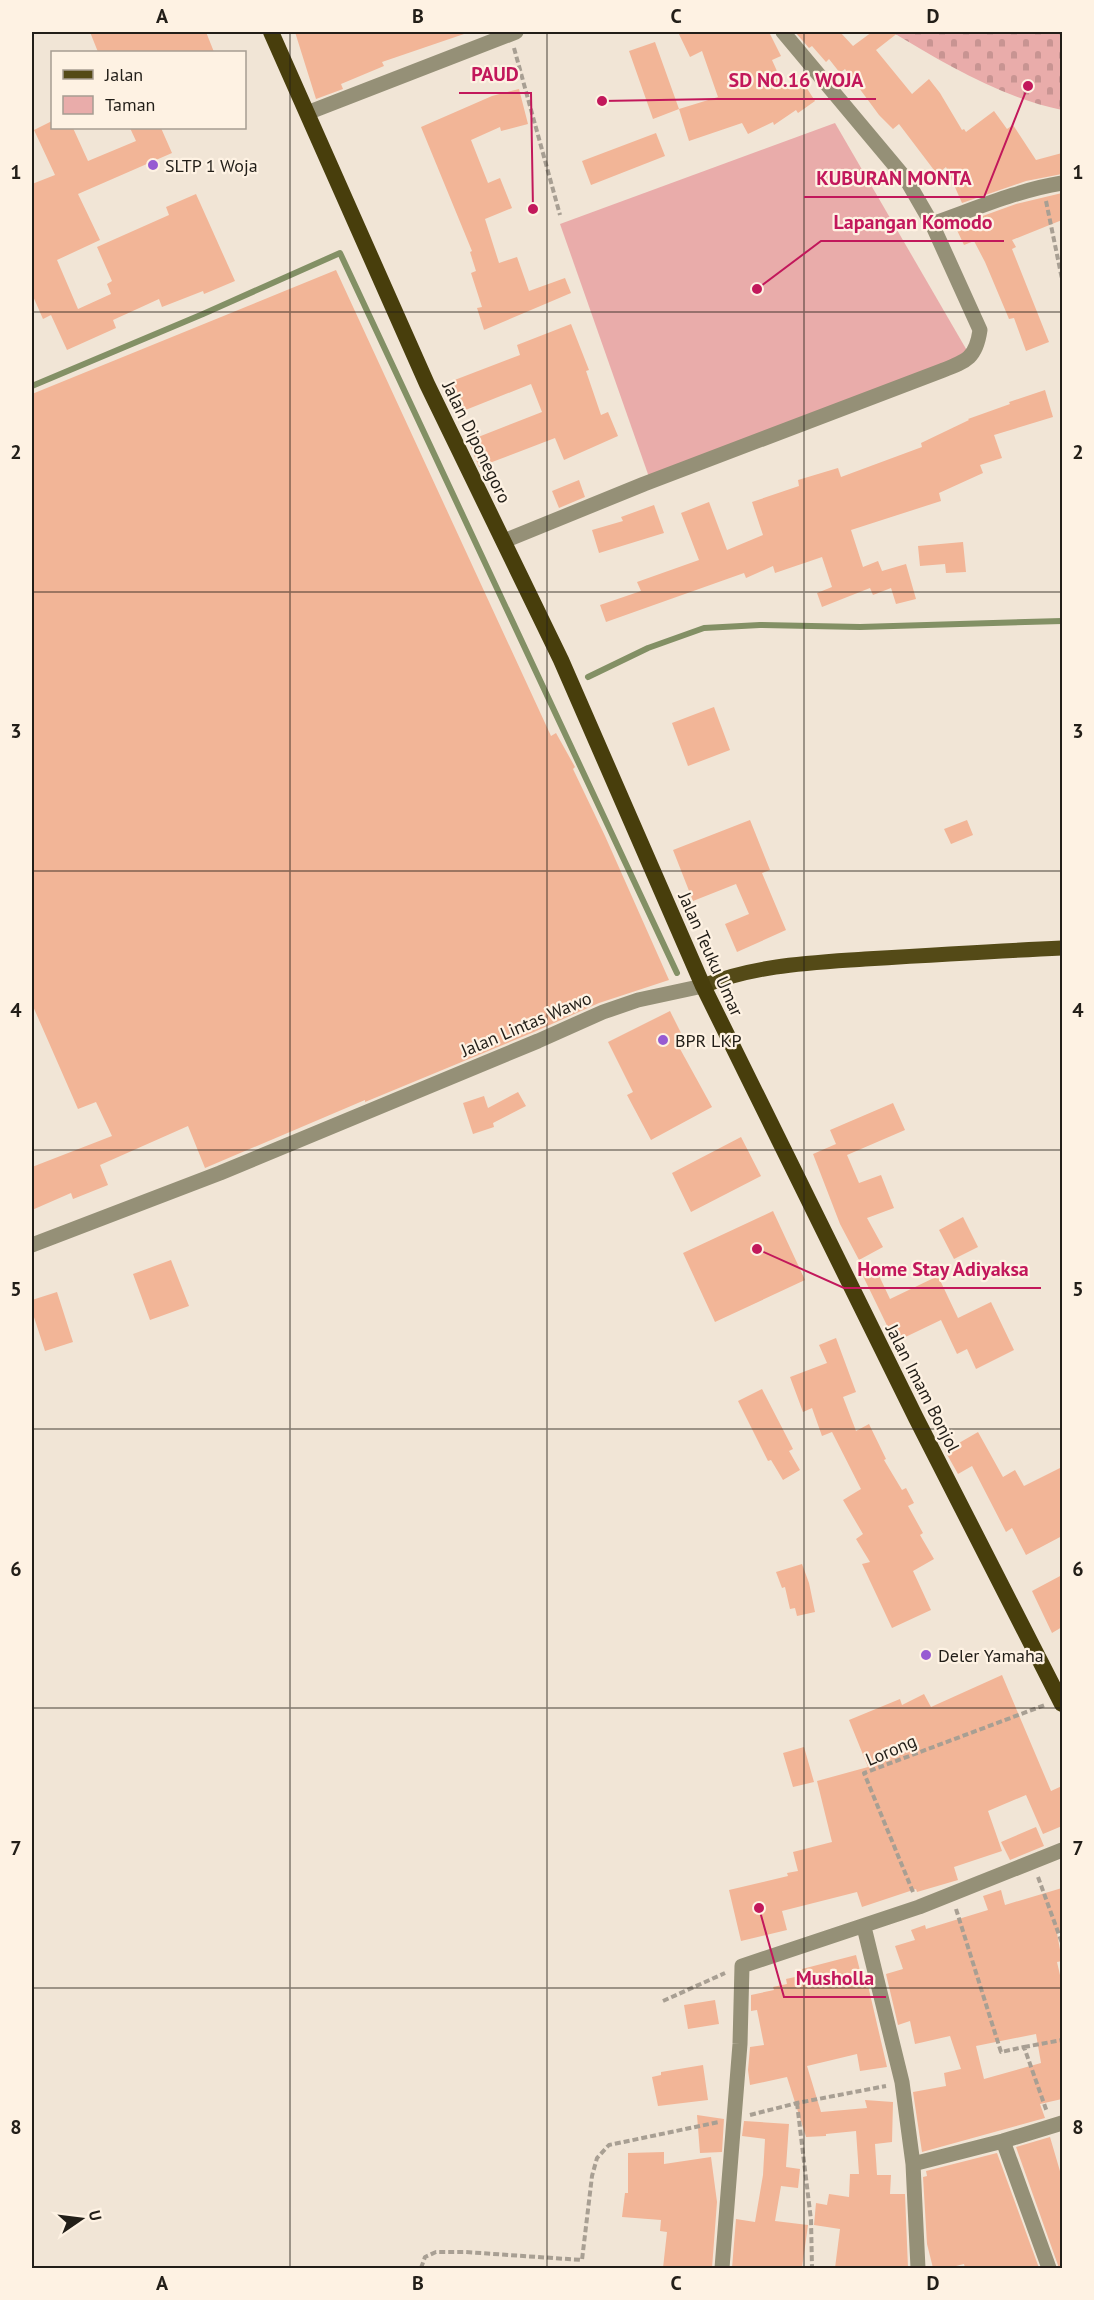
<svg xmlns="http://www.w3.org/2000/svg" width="1094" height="2300" font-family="'PT Sans',sans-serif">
<defs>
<pattern id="cemetery-stones" width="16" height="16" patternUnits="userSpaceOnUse" patternTransform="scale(1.5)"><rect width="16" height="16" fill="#e9acaa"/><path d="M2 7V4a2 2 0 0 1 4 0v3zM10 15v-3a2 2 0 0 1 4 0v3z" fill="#c89492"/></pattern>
</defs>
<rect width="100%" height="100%" fill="#f1e5d6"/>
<path fill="url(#cemetery-stones)" d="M892 32H1062V110C1001 97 945 64 892 32Z"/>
<path fill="#e9acaa" d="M835 123 969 354 649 477 560 224Z"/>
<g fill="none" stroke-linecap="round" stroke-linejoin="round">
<path stroke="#839065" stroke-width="6" d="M32 386 203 314 340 253 677 973
M588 677 648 648 704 628 760 625 860 627 1062 621"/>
</g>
<path fill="#f2b597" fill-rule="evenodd" d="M90 32H206L214 52H98Z
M295 32H463L464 34 382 62 384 66 341 84 343 89 316 99Z
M678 32H769L781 56 772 60 785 89 801 79 815 101 798 113 796 110 774 125 773 122 748 134 742 123 689 141 679 109 718 97 702 51 690 57Z
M795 32H840L853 46 872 32H899L876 50 912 94 929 79 940 93 962 130 964 129 966 132 994 111 1007 129 1013 125 1036 160 1062 153V174L1026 181 962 203 946 167 937 174 899 124 893 129 879 115 845 69 840 73 829 59 826 62 812 46 809 48Z
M655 42 679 109 653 119 629 51Z
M519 89 528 124 501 131 500 127 471 140 488 183 500 178 512 208 485 219 499 263 517 257 529 291 565 278 571 293 484 330 477 308 482 307 471 273 476 271 470 252 472 251 421 127 492 96Z
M52 121V128H73L88 161 136 141 130 128H161L172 153 78 194 100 240 57 260 78 309 111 294 107 284 112 281 97 247 169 215 166 207 196 194 235 281 204 294 203 291 162 307 159 299 113 320 116 328 67 350 51 315 43 319 32 294V184L55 175 34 130Z
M656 133 665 156 591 185 582 161Z
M1062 193V220L1012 240 1016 247 1012 249 1049 342 1026 351 1014 318 1009 319 985 262 974 241 964 245 955 226 1016 204Z
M336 270 551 736 556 733 575 767 573 769 605 836 669 980 599 1003 534 1032 365 1102V1100L205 1168 188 1126 100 1165 108 1185 73 1199 71 1193 32 1210V1167L112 1136 96 1102 78 1109 32 1004V394Z
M571 324 589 370 586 371 601 415 608 412 618 436 564 460 555 438 479 467 468 441 542 412 531 384 463 411 452 381 520 355 517 345Z
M1045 390 1053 417 994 435 1002 458 980 465 983 473 939 493 941 501 851 530 863 567 878 561 882 571 906 564 916 599 896 604 891 588 873 595 870 588 822 607 817 593 832 587 822 557 775 573 773 566 746 578 744 573 606 622 600 605 641 591 637 582 699 560 681 513 709 502 727 550 763 535 752 502 799 486 798 480 838 468 841 477 922 447 921 443 969 420 968 419 1010 404 1009 402Z
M579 480 585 497 559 508 552 491Z
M654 505 664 533 599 553 592 530 623 521 621 517Z
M963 542 966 572 946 573 945 564 920 566 918 546Z
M714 707 730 750 688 766 672 723Z
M750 820 770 870 762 873 786 930 737 952 725 924 749 914 736 884 693 901 673 850Z
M967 820 973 835 951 844 944 829Z
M670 1011 686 1043 679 1047 712 1107 651 1140 627 1095 633 1092 608 1042Z
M518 1092 526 1106 493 1123 494 1127 473 1134 463 1103 484 1096 488 1108Z
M893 1103 905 1130 847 1155 859 1183 881 1175 894 1208 867 1218 883 1247 859 1260 840 1224 813 1154 836 1144 830 1130Z
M741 1137 761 1176 691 1212 672 1173Z
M773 1211 805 1280 715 1322 683 1253Z
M963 1217 978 1247 954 1259 939 1230Z
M171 1260 189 1306 150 1320 133 1274Z
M874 1265 890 1299 938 1276 958 1318 991 1302 1014 1350 976 1369 967 1349 957 1354 941 1320 895 1342 862 1274V1271Z
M57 1292 73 1342 45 1351 32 1311V1300Z
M836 1338 856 1392 843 1397 856 1431 869 1424 886 1459 884 1460 902 1490 906 1488 914 1503 908 1506 923 1533 920 1535 934 1559 913 1571 931 1610 892 1628 862 1564 870 1562 856 1539 863 1534 843 1500 861 1489 832 1432 822 1436 812 1408 803 1412 790 1377 827 1363 819 1345Z
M762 1389 793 1449 789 1451 800 1470 783 1480 771 1460 768 1461 738 1401Z
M978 1432 1003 1477 1015 1470 1024 1486 1062 1467V1536L1026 1555 1012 1528 1006 1532 972 1466 958 1474 945 1451Z
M802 1564 809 1583 815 1612 797 1616 795 1608 790 1609 785 1587 782 1588 776 1572Z
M1062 1575V1627L1052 1633 1032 1591Z
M1002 1675 1051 1791 1062 1786V1826L1043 1834 1026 1795 988 1811 1002 1851 954 1867 958 1880 917 1892 916 1889 862 1907 857 1892 782 1911 787 1930 741 1941 729 1890 788 1876 787 1873 798 1871 793 1852 832 1842 817 1781 868 1767 849 1720 900 1699 902 1705 924 1694 931 1707Z
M804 1747 814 1782 793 1787 783 1753Z
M1036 1827 1044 1846 1010 1860 1001 1842Z
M1062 1888V1931L1057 1933 1062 1961 1057 1962 1062 1984V2099L1040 2104 1045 2118 922 2152 913 2092 946 2086 944 2073 961 2069 950 2036 915 2044 910 2021 898 2025 886 1974 903 1969 895 1946 915 1940 911 1930 925 1925 926 1929 988 1910 983 1896 1001 1890 1005 1905ZM1036 2034 1041 2063 984 2079 976 2046Z
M856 1955 863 1982 867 1981 887 2067 860 2071 857 2054 807 2066 821 2112 867 2108 865 2100 893 2102 892 2142 875 2144 877 2175H891L890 2194H905L908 2268H835L840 2229 814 2225 816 2203 827 2205 829 2194 849 2197 850 2174H859L856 2131 826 2134V2136L806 2137 787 2077 750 2085 748 2070 750 2047 764 2045 757 2010 751 2011V1995L774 1990 773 1987 787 1984 786 1979 804 1975 802 1969Z
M715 2000 719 2024 688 2029 684 2005Z
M703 2065 708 2100 658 2106 652 2077 661 2075V2072Z
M697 2115 724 2119 722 2152 700 2153Z
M744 2121 789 2124 786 2167 800 2169 798 2188 781 2186 775 2221 808 2225 802 2268H732L736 2219 755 2222 763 2175 765 2139 742 2136Z
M1050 2137 1062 2178V2268H1059L1016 2147Z
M664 2152V2164L711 2157 717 2202 712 2268H663L667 2232 660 2231 661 2220 622 2217 625 2193H628V2153Z
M997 2153 1039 2268H965L964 2264 948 2268H933L927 2244 923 2177 927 2176 926 2171Z"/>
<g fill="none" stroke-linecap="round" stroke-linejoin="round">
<path stroke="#a89f93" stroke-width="4" stroke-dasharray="6 3" stroke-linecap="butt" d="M514 48 560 215
M1046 201 1062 279
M1038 1877 1062 1943
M913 1892 864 1773 1045 1705
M956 1909 1001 2052 1024 2047 1047 2112
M663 2001 725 1973
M1024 2047 1062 2040
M797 2103 811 2220 812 2268
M750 2115 797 2103 886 2086
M421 2268 425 2257 436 2252H465L582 2260 592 2176 597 2158 609 2145 719 2122"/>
<path stroke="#959077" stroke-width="15" d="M307 113 516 32
M932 224C975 209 1018 190 1062 183
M504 541 644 484 941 371C967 361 976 358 980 330L932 224 906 179 783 32
M864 1927 902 2082 913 2164 918 2268
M1003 2141 1049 2268
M913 2164 1003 2141 1062 2123
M722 2268 740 2044 742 1966 919 1907 1062 1850"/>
<path stroke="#959077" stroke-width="15" d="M32 1245 220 1173 538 1041 603 1012 638 1000 703 986"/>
<path stroke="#544a17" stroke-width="15" d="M703 986C755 965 809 963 865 959 931 955 997 951 1062 948"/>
<path stroke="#483e0c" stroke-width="16" d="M271 32 427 384 561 660 703 986 916 1418 1062 1704"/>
</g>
<path fill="none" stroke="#221e18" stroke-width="1.5" stroke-opacity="0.55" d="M290 32V2268M547 32V2268M804 32V2268M32 312H1062M32 592H1062M32 871H1062M32 1150H1062M32 1429H1062M32 1708H1062M32 1988H1062"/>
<g fill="#975bd2" stroke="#fef2e3" stroke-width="2">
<circle cx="153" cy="165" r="6"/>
<circle cx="663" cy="1040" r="6"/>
<circle cx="926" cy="1655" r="6"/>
</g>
<g text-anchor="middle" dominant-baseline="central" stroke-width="4.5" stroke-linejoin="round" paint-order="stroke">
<g font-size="18" fill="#221e18" stroke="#fef2e3" text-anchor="start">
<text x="165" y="165">SLTP 1 Woja</text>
<text x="675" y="1040">BPR LKP</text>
<text x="938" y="1655">Deler Yamaha</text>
</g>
<g font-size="18" fill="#221e18" stroke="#fef2e3">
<text transform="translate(477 442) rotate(64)">Jalan Diponegoro</text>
<text transform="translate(711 954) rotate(66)">Jalan Teuku Umar</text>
<text transform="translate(526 1024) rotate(-23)">Jalan Lintas Wawo</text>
<text transform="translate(923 1388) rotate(63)">Jalan Imam Bonjol</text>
<text transform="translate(891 1750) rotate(-23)">Lorong</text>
</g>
</g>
<path fill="none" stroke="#c2185b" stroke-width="2" d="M533 209L531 93H459M602 101L716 99H876M1028 86L984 197H804M757 289L821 241H1004M757 1249L844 1288H1041M759 1908L784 1997H886"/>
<g fill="#c2185b" stroke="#fef2e3" stroke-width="2">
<circle cx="533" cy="209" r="6"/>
<circle cx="602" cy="101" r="6"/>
<circle cx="1028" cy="86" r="6"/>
<circle cx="757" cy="289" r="6"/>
<circle cx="757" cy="1249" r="6"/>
<circle cx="759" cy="1908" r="6"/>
</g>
<g font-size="20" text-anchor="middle" font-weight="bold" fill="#c2185b" stroke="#fef2e3" stroke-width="4.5" stroke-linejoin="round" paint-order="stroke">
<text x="495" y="81">PAUD</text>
<text x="796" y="87">SD NO.16 WOJA</text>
<text x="894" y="185">KUBURAN MONTA</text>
<text x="913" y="229">Lapangan Komodo</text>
<text x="943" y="1276">Home Stay Adiyaksa</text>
<text x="835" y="1985">Musholla</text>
</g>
<rect width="1094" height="2300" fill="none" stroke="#fef2e3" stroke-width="66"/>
<rect x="51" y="51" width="195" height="78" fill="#fef2e3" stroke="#a69d92" stroke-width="1.5"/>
<rect x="63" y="70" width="30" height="9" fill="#544a17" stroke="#a69d92" stroke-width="1.5"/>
<text x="105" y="81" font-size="18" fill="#221e18">Jalan</text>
<rect x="63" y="96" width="30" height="18" fill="#e9acaa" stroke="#a69d92" stroke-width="1.5"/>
<text x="105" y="111" font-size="18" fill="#221e18">Taman</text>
<g transform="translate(81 2219) rotate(76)" stroke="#fef2e3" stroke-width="4.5" paint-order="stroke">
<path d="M0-4.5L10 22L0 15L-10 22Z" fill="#221e18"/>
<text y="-9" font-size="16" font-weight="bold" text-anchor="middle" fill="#221e18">U</text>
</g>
<rect x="33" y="33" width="1028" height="2234" fill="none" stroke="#221e18" stroke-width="2"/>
<g font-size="20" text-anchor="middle" font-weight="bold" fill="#221e18">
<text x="162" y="23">A</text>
<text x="418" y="23">B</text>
<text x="676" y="23">C</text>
<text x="933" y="23">D</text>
<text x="16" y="179">1</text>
<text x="1078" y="179">1</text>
<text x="16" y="459">2</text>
<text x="1078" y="459">2</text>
<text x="16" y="738">3</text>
<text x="1078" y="738">3</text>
<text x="16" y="1017">4</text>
<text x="1078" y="1017">4</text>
<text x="16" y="1296">5</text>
<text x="1078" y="1296">5</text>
<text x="16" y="1576">6</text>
<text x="1078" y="1576">6</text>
<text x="16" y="1855">7</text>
<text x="1078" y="1855">7</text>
<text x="16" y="2134">8</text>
<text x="1078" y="2134">8</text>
<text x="162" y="2290">A</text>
<text x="418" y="2290">B</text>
<text x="676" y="2290">C</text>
<text x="933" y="2290">D</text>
</g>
</svg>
